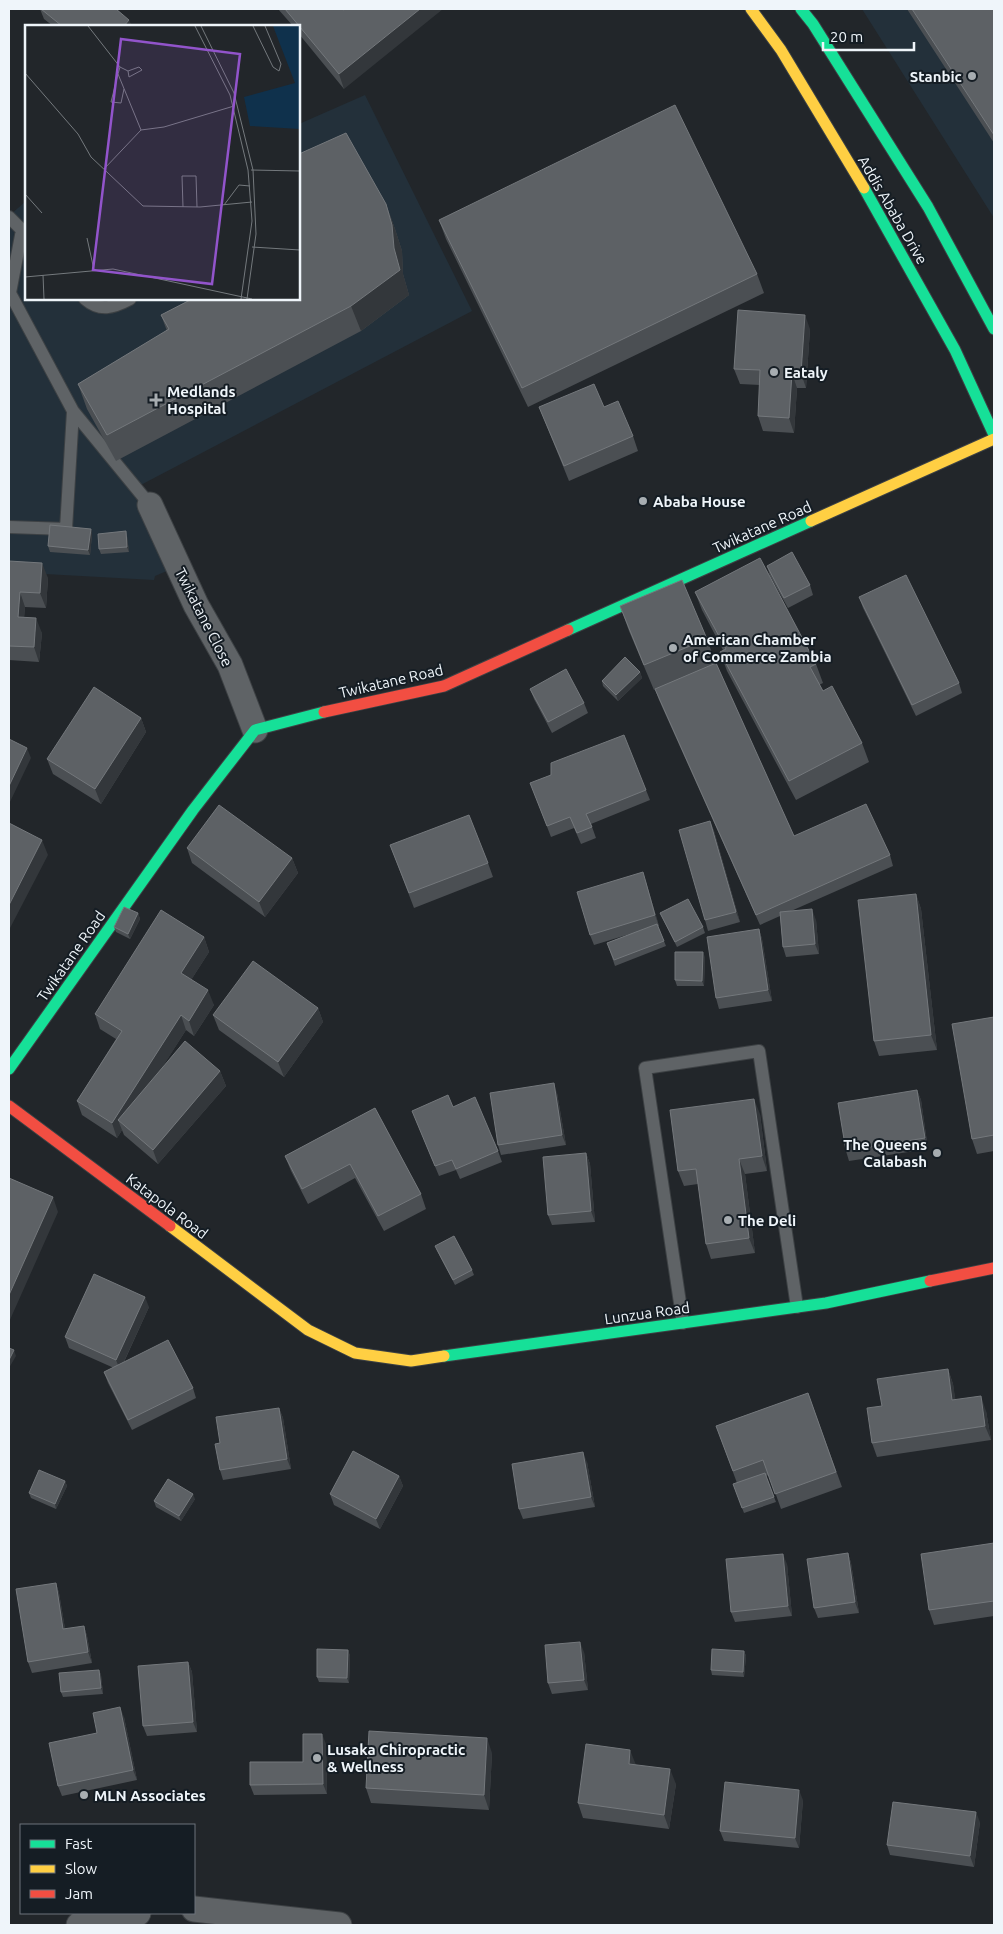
<svg xmlns="http://www.w3.org/2000/svg" width="1003" height="1934" font-family="Ubuntu,sans-serif">
<rect width="100%" height="100%" fill="#22262a"/>
<path fill="#23303a" d="M862 9H994V218Z
M365 95 472 311 135 488 169 570 155 576 154 580 9 572V216L26 201V299H299V124Z"/>
<g fill="none" stroke-linecap="round" stroke-linejoin="round">
<g stroke="#3d4144" stroke-width="14">
<path id="lane" d="M9 217 22 230 26 231
M22 230 10 293 73 411 150 505
M85 299C100 312 113 308 130 299
M9 527 66 529 73 411
M683 1323 645 1068 759 1051 797 1307"/>
</g>
<g stroke="#3d4144" stroke-width="27">
<path id="street" d="M150 505 196 605 230 665 255 730
M194 1909 339 1925
M79 1925 138 1913"/>
</g>
<g stroke="#3d4144" stroke-width="13">
<path id="fast" d="M801 9 813 24 928 207 994 329
M864 188 955 350 994 435
M568 630 811 521
M9 1069 193 810 255 730 324 712
M444 1356 826 1303 930 1281"/>
</g>
<g stroke="#3d4144" stroke-width="13">
<path id="slow" d="M751 9 781 50 864 188
M811 521 994 439
M170 1226 308 1330 355 1353 411 1361 444 1356"/>
</g>
<g stroke="#3d4144" stroke-width="13">
<path id="jam" d="M324 712 444 686 568 630
M9 1106 170 1226
M930 1281 994 1268"/>
</g>
<use href="#lane" stroke="#5f6366" stroke-width="12"/>
<use href="#street" stroke="#5f6366" stroke-width="25"/>
<use href="#fast" stroke="#16e098" stroke-width="11"/>
<use href="#slow" stroke="#ffcf43" stroke-width="11"/>
<use href="#jam" stroke="#f24e42" stroke-width="11"/>
</g>
<path fill="#4b4f53" d="M40 9 132 26H53L44 19Z
M278 9H342L344 89 299 34V26H293Z
M907 9H994V143Z
M386 204 395 229 402 251 403 274 409 295 361 331 116 461 87 409 78 384 167 331 161 315Z
M439 220 757 274 764 293 528 407 446 239Z
M810 329 806 388H797L794 433 763 431 758 416 760 385 740 384 734 369Z
M539 407 633 436 638 451 569 481Z
M91 529 92 535 90 555 50 552 48 546Z
M127 536 129 552 101 554 99 549Z
M9 561 48 578 46 608 25 607 24 617 42 633 39 662 9 660Z
M767 566 810 585 813 595 788 608 770 576Z
M695 592 816 664 823 683 819 685 823 691 862 743 869 762 796 800 727 671 720 652 723 650 702 610Z
M859 597 959 683 962 693 916 716 863 608Z
M620 606 707 639 716 664 794 836 890 855 893 866 791 911 816 920 819 954 786 957 783 947 780 916 760 925 659 700 655 689 654 690 629 631Z
M640 672 642 678 618 701 603 686 602 681Z
M530 689 584 703 588 713 552 733 534 699Z
M141 718 146 732 101 804 53 774 47 759Z
M646 790 650 800 591 824 596 838 581 844 574 828 551 837 534 793Z
M710 821 714 831 740 922 708 931 705 920Z
M390 845 488 863 493 877 414 908Z
M187 848 292 858 298 873 265 917 192 863Z
M646 882 659 926H658L666 946 615 966 607 943 630 934 594 945 590 935Z
M916 894 921 909 937 1050 879 1056 874 1041Z
M138 913 140 919 130 939 116 932 114 927Z
M660 913 703 927 705 933 677 947Z
M759 929 762 939 772 1001 719 1009 716 998Z
M204 937 209 952 191 980 214 1005 194 1036 186 1030 159 1072 220 1071 226 1086 158 1164 124 1135 122 1130 117 1138 82 1115 77 1101 116 1039 100 1029 95 1014Z
M705 957 704 986H677L675 980Z
M318 1008 323 1022 284 1077 219 1030 213 1015Z
M994 1017V1151L977 1154 972 1139Z
M917 1090 921 1100 928 1149 849 1161 846 1151Z
M557 1093 566 1145 501 1155 498 1145Z
M453 1107 498 1151 502 1162 460 1179 456 1170 439 1176 412 1111Z
M375 1108 421 1194 426 1209 384 1231 355 1178 308 1204 291 1171 285 1156Z
M760 1114 767 1171 745 1174 755 1253 711 1259 706 1244 698 1184 684 1186 678 1171Z
M586 1153 590 1164 595 1222 552 1225 548 1215Z
M435 1246 472 1270 474 1275 455 1285 437 1251Z
M149 1307 124 1362 193 1388 196 1398 132 1430 108 1383 104 1372 114 1368 69 1348 65 1337Z
M948 1369 953 1384 955 1400 986 1411 991 1440 877 1457 872 1443Z
M808 1393 842 1487 781 1509 769 1475 766 1476 776 1502 744 1513 733 1484 737 1483 716 1426Z
M279 1408 283 1418 291 1469 223 1480 220 1470Z
M587 1462 595 1507 523 1519 519 1509Z
M399 1476 403 1486 380 1529 334 1505 330 1494Z
M65 1481 67 1486 56 1509 31 1498 29 1493Z
M195 1499 181 1521 156 1507 154 1501Z
M994 1543V1616L934 1625 929 1610Z
M848 1553 851 1563 859 1613 818 1618 814 1608Z
M787 1564 792 1616 735 1622 731 1612Z
M56 1583 59 1593 65 1629 84 1626 87 1636 92 1663 32 1673 28 1662Z
M348 1650 350 1656 349 1683 319 1682 317 1677Z
M744 1651 746 1656 744 1677 712 1675 711 1670Z
M584 1652 588 1690 552 1694 548 1683Z
M188 1662 192 1672 197 1732 147 1736 143 1726Z
M99 1670 101 1675 103 1694 63 1697 61 1692Z
M124 1717 137 1780 62 1796 58 1786 97 1733Z
M326 1744 327 1794 254 1795 250 1785 303 1762Z
M492 1753 489 1810 371 1803 366 1788Z
M636 1765 676 1784 669 1829 583 1818 578 1803Z
M803 1800 799 1848 724 1841 720 1831Z
M980 1822 974 1867 890 1855 887 1845Z"/>
<path fill="#33373b" d="M420 9H443L344 89 339 74Z
M129 20 132 26H124Z
M386 204 395 229 402 251 403 274 409 295 361 331 351 306 394 248Z
M805 315 810 329 806 388 801 373Z
M792 373 797 388 794 433 789 418Z
M91 529 92 535 90 555 88 550Z
M126 531 127 536 129 552 127 547Z
M42 563 48 578 46 608 40 593Z
M20 592 25 607 23 632 18 617Z
M36 618 42 633 39 662 34 647Z
M640 672 642 678 618 701 616 695Z
M141 718 146 732 101 804 95 789Z
M27 748 31 758 9 804V786Z
M710 821 714 831 740 922 736 912Z
M42 840 48 855 9 930V905Z
M292 858 298 873 265 917 259 902Z
M643 872 646 882 659 926 655 915Z
M916 894 921 909 937 1050 931 1035Z
M812 909 816 920 819 954 815 944Z
M138 913 140 919 130 939 128 934Z
M759 929 762 939 772 1001 768 990Z
M204 937 209 952 186 988 181 973Z
M703 952 705 957 704 986 702 981Z
M208 990 214 1005 194 1036 189 1021Z
M318 1008 323 1022 284 1077 278 1062Z
M181 1015 186 1030 125 1126 118 1120 122 1130 117 1138 112 1123Z
M220 1071 226 1086 158 1164 153 1150Z
M554 1083 557 1093 566 1145 562 1135Z
M917 1090 921 1100 928 1149 925 1138Z
M754 1099 760 1114 767 1171 762 1156Z
M586 1153 590 1164 595 1222 591 1211Z
M739 1159 745 1174 755 1253 749 1238Z
M53 1197 58 1212 9 1322V1295Z
M145 1297 149 1307 120 1370 116 1360Z
M14 1350 16 1356 9 1368V1360Z
M948 1369 953 1384 958 1415 952 1400Z
M981 1396 986 1411 991 1440 985 1426Z
M279 1408 283 1418 291 1469 287 1459Z
M583 1452 587 1462 595 1507 591 1497Z
M399 1476 403 1486 380 1529 376 1519Z
M65 1481 67 1486 56 1509 55 1504Z
M193 1494 195 1499 181 1521 179 1516Z
M848 1553 851 1563 859 1613 855 1602Z
M783 1554 787 1564 792 1616 788 1606Z
M56 1583 59 1593 67 1640 63 1629Z
M84 1626 87 1636 92 1663 88 1652Z
M580 1642 584 1652 588 1690 584 1680Z
M348 1650 350 1656 349 1683 347 1678Z
M744 1651 746 1656 744 1677 743 1672Z
M188 1662 192 1672 197 1732 193 1722Z
M99 1670 101 1675 103 1694 101 1688Z
M120 1707 124 1717 137 1780 133 1770Z
M322 1734 326 1744 327 1794 323 1784Z
M487 1738 492 1753 489 1810 484 1795Z
M630 1750 636 1765 629 1764Z
M670 1769 676 1784 669 1829 664 1815Z
M799 1790 803 1800 799 1848 795 1838Z
M976 1812 980 1822 974 1867 970 1856Z"/>
<path fill="#5d6165" stroke="#74787c" d="M41 9H116L129 20 124 26H62Z
M285 9H342L343 10 345 9H420L339 74Z
M912 9H994V135Z
M675 105 757 274 522 388 439 220Z
M346 133 386 204 392 225 394 248 400 270 351 306 107 435 78 384 169 329 161 315 192 299H299V154Z
M738 310 805 315 801 373H792L789 418 758 416 760 370 734 369Z
M594 384 604 407 618 401 633 436 564 466 539 407Z
M50 525 91 529 88 550 48 546Z
M126 531 127 547 99 549 98 534Z
M792 552 810 585 784 598 767 566Z
M760 558 816 664 810 667 823 691 832 686 862 743 789 781 720 652 726 649 695 592Z
M9 561 42 563 40 593 20 592 18 617 36 618 34 647 9 646Z
M906 575 959 683 912 705 859 597Z
M682 580 707 639 644 665 620 606Z
M625 657 640 672 616 695 602 681Z
M716 663 794 836 866 804 890 855 756 915 655 689Z
M566 669 584 703 548 722 530 689Z
M94 687 141 718 95 789 47 759Z
M624 735 646 790 586 814 592 827 577 833 570 817 547 826 530 783 551 775V763Z
M9 739 27 748 9 786Z
M219 805 292 858 259 902 187 848Z
M469 815 488 863 409 893 390 845Z
M710 821 736 912 705 920 679 830Z
M9 823 42 840 9 905Z
M643 872 655 915 590 935 577 892Z
M916 894 931 1035 874 1041 858 900Z
M688 899 703 927 675 942 660 913Z
M124 907 138 913 128 934 114 927Z
M812 909 815 944 783 947 780 912Z
M161 910 204 937 181 973 208 990 189 1021 181 1015 112 1123 77 1101 122 1031 95 1014Z
M657 924 664 941 614 960 607 943Z
M759 929 768 990 716 998 707 937Z
M675 952H703L702 981 675 980Z
M253 961 318 1008 278 1062 213 1015Z
M994 1017V1135L972 1139 952 1024Z
M185 1041 220 1071 153 1150 118 1120Z
M554 1083 562 1135 498 1145 490 1093Z
M917 1090 925 1138 846 1151 838 1103Z
M448 1095 453 1107 475 1097 498 1151 456 1169 452 1160 435 1166 412 1111Z
M754 1099 762 1156 739 1159 749 1238 706 1244 696 1169 678 1171 670 1110Z
M375 1108 421 1194 378 1216 350 1164 302 1189 285 1156Z
M586 1153 591 1211 548 1215 543 1157Z
M9 1178 53 1197 9 1295Z
M454 1236 472 1270 453 1280 435 1246Z
M94 1274 145 1297 116 1360 65 1337Z
M168 1340 193 1388 128 1420 104 1372Z
M9 1348 14 1350 9 1360Z
M948 1369 952 1400 981 1396 985 1426 872 1443 867 1408 882 1406 877 1379Z
M808 1393 836 1472 775 1494 763 1460 733 1471 716 1426Z
M279 1408 287 1459 220 1470 215 1444 220 1443 216 1417Z
M353 1451 399 1476 376 1519 330 1494Z
M583 1452 591 1497 519 1509 512 1464Z
M39 1470 65 1481 55 1504 29 1493Z
M765 1473 774 1497 742 1508 733 1484Z
M168 1479 193 1494 179 1516 154 1501Z
M994 1543V1601L929 1610 921 1554Z
M848 1553 855 1602 814 1608 807 1559Z
M783 1554 788 1606 731 1612 726 1559Z
M56 1583 63 1629 84 1626 88 1652 28 1662 16 1589Z
M580 1642 584 1680 548 1683 545 1645Z
M317 1649 348 1650 347 1678 317 1677Z
M712 1649 744 1651 743 1672 711 1670Z
M188 1662 193 1722 143 1726 138 1666Z
M99 1670 101 1688 61 1692 59 1673Z
M120 1707 133 1770 58 1786 49 1743 97 1733 93 1713Z
M369 1731 487 1738 484 1795 366 1788Z
M303 1734H322L323 1784 250 1785V1762H303Z
M586 1744 630 1750 629 1764 670 1769 664 1815 578 1803Z
M725 1782 799 1790 795 1838 720 1831Z
M893 1802 976 1812 970 1856 887 1845Z"/>
<g fill="#a7adb1" stroke="#151d24" stroke-width="2">
<circle cx="972" cy="76" r="5"/>
<circle cx="774" cy="372" r="5"/>
<path d="M153.5 392.5h5v5h5v5h-5v5h-5v-5h-5v-5h5z"/>
<circle cx="643" cy="501" r="5"/>
<circle cx="673" cy="648" r="5"/>
<circle cx="937" cy="1153" r="5"/>
<circle cx="728" cy="1220" r="5"/>
<circle cx="317" cy="1758" r="5"/>
<circle cx="84" cy="1795" r="5"/>
</g>
<g text-anchor="middle" dominant-baseline="central" stroke-width="4" stroke-linejoin="round" paint-order="stroke">
<g font-size="15" font-weight="bold" fill="#eff5fa" stroke="#151d24" text-anchor="start">
<text x="962" y="76" text-anchor="end">Stanbic</text>
<text x="784" y="372">Eataly</text>
<text x="167" y="391">Medlands<tspan x="167" dy="17">Hospital</tspan></text>
<text x="653" y="501">Ababa House</text>
<text x="683" y="639">American Chamber<tspan x="683" dy="17">of Commerce Zambia</tspan></text>
<text x="927" y="1144" text-anchor="end">The Queens<tspan x="927" dy="17">Calabash</tspan></text>
<text x="738" y="1220">The Deli</text>
<text x="327" y="1749">Lusaka Chiropractic<tspan x="327" dy="17">&amp; Wellness</tspan></text>
<text x="94" y="1795">MLN Associates</text>
</g>
<g font-size="15" fill="#eff5fa" stroke="#151d24">
<text transform="translate(893 210) rotate(60)">Addis Ababa Drive</text>
<text transform="translate(762 527) rotate(-24)">Twikatane Road</text>
<text transform="translate(204 617) rotate(63)">Twikatane Close</text>
<text transform="translate(391 681) rotate(-13)">Twikatane Road</text>
<text transform="translate(71 956) rotate(-55)">Twikatane Road</text>
<text transform="translate(167 1206) rotate(37)">Katapola Road</text>
<text transform="translate(647 1313) rotate(-8)">Lunzua Road</text>
</g>
</g>
<g transform="translate(25 25)">
<rect width="275" height="275" fill="#22262a"/>
<path d="M248 1H275V104L225 101 219 72 270 58Z" fill="#0f314c"/>
<path fill="none" stroke="#74797d" stroke-width="1" d="M63 1 95 42 103 46 114 42 117 45 104 52 103 46M170 1 205 70 223 145 227 196 216 274M176 1 209 68 228 145 231 209 222 274M228 1 248 42 254 46 256 39 240 1M95 42 93 49 116 105M0 48 53 109 66 132 118 181 175 182 227 177M93 49 86 77 96 78 99 64M79 144 116 105 139 102 209 81M226 145 275 146M0 169 17 188M199 180 214 160 225 161M158 182 157 151H171L172 182M62 213 69 245M227 222 275 225M18 250 19 274M0 252 88 244 227 274"/>
<path fill="#9254cb" fill-opacity="0.15" stroke="#9254cb" stroke-width="2.5" d="M96 14 215 29 187 259 68 245Z"/>
<rect width="275" height="275" fill="none" stroke="#eff5fa" stroke-width="2.5"/>
</g>
<rect width="1003" height="1934" fill="none" stroke="#eff5fa" stroke-width="20"/>
<rect x="20" y="1824" width="175" height="90" fill="#151d24" stroke="#6c737a"/>
<rect x="30" y="1840" width="25" height="8" fill="#16e098" stroke="#6c737a"/>
<text x="65" y="1849" font-size="15" fill="#eff5fa">Fast</text>
<rect x="30" y="1865" width="25" height="8" fill="#ffcf43" stroke="#6c737a"/>
<text x="65" y="1874" font-size="15" fill="#eff5fa">Slow</text>
<rect x="30" y="1890" width="25" height="8" fill="#f24e42" stroke="#6c737a"/>
<text x="65" y="1899" font-size="15" fill="#eff5fa">Jam</text>
<path d="M823 42v8h91v-8" fill="none" stroke="#eff5fa" stroke-width="2.5"/>
<text x="830" y="42" font-size="15" fill="#eff5fa" stroke="#151d24" stroke-width="4" paint-order="stroke">20 m</text>
</svg>
